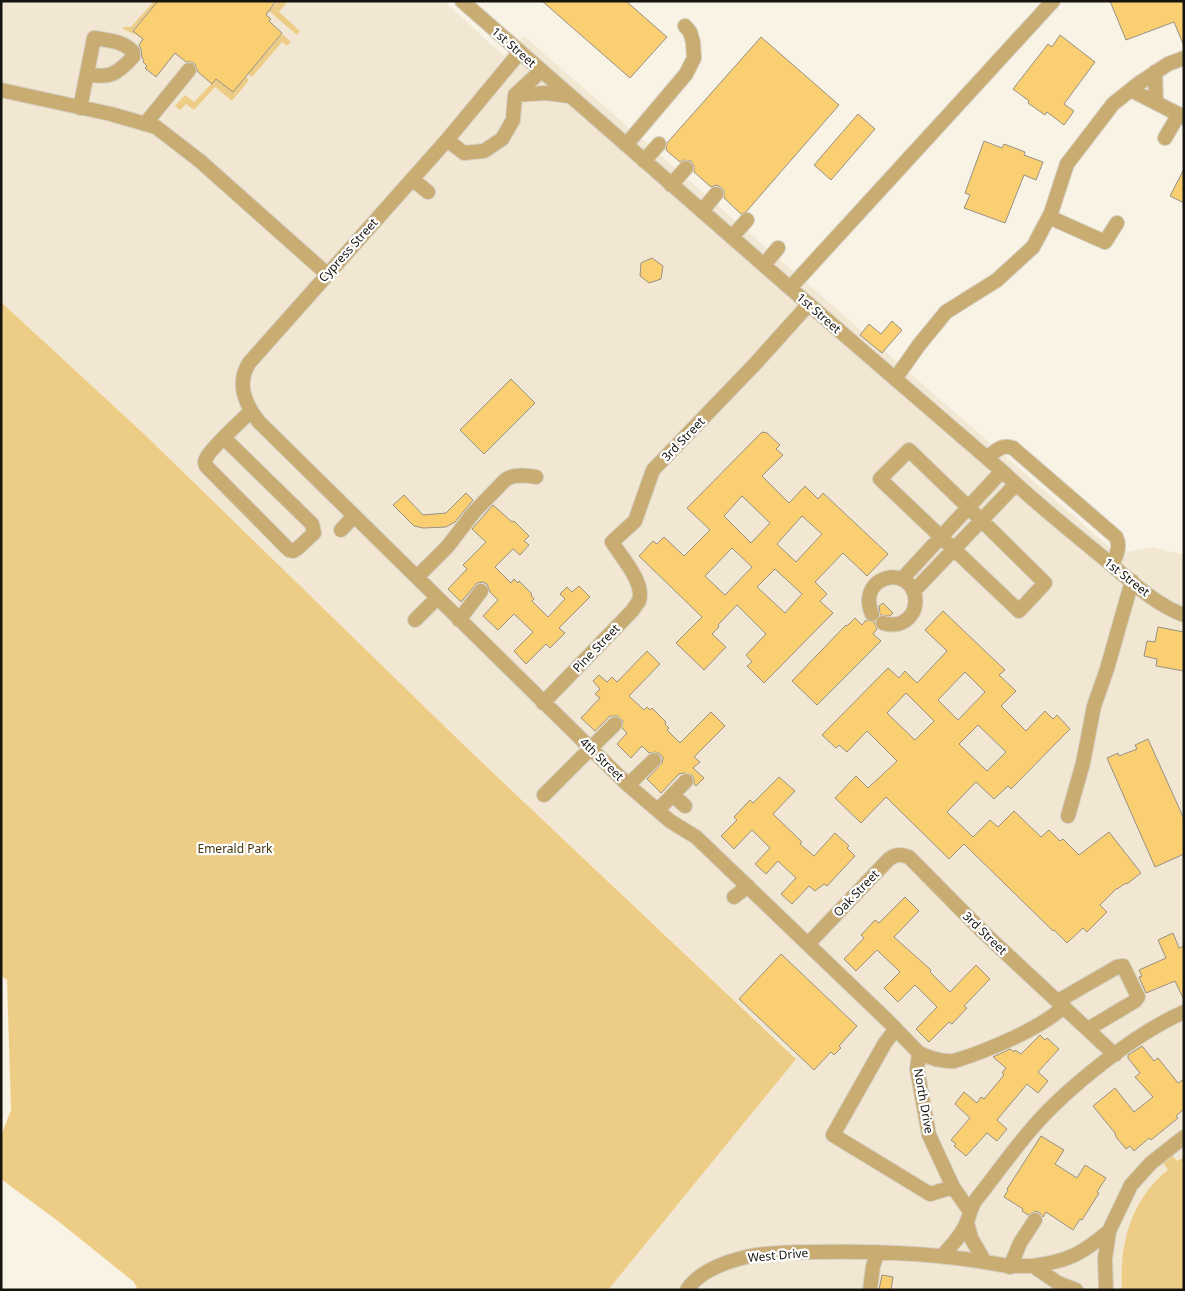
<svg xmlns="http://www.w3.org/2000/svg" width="1185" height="1291" font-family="'Noto Sans',sans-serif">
<rect width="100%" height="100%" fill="#f9f3e5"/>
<path fill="#f1e7d2" d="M1 1H444L504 56 524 36 1117 554 1153 547 1184 555V1290H608L796 1058 470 751 143 433 1 302Z"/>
<path fill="#edcc86" d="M154 1H158L133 30 139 36 123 29 124 27H131Z
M278 1H288L279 12 300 31 297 35 269 11Z
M282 34 291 42 287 46 282 42 252 77 248 74Z
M246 77 249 80 232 101 215 87 194 110 186 104 180 110 175 106 185 95 194 102 216 79 233 92Z
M1 302 143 433 470 751 796 1059 608 1290H138L134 1282 58 1221 1 1179V1136L11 1110 7 980 1 975Z
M1171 1154 1177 1161 1184 1157V1290H1122C1119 1245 1131 1199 1168 1170L1162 1161Z"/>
<path fill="#facf72" stroke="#979185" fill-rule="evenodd" d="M158 1H276L266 15 271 19 269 21 282 33 233 92 216 79 212 84 198 72 195 64 191 62H186L175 53 156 77 145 68 147 66 143 62 144 60 142 58 141 49 139 45 143 39 133 31Z
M542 1H626L667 37 630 78Z
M1110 1H1184V46L1174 22 1126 40Z
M1060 35 1095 62 1064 104 1074 111 1064 125 1047 112 1045 115 1028 103 1029 101 1013 89 1048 44 1052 47Z
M761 37 839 105 746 212 741 214 724 198V191L722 188 717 185 711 187 694 172V166L691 161 684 160 680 162 666 150 667 143Z
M858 114 875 129 831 180 814 165Z
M984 141 1002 148 1004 144 1025 152 1024 155 1043 162 1036 180 1024 175 1005 223 964 208 970 195 965 193Z
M1184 169V203L1170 196Z
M652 258 663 266 661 279 649 283 640 276 641 263Z
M892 321 902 330 882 353 860 335 869 324 881 334Z
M511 379 535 403 484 454 460 430Z
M762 432 767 433 780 445 776 449 783 455 762 476 789 503 805 486 818 499 823 493 888 554 867 576 843 553 815 582 827 594 820 601 833 613 764 683 747 666 752 662 746 655 766 634 737 605 718 625 719 627 712 634 726 647 704 670 676 643 702 617 639 556 653 541 657 544 664 537 684 556 710 530 687 508ZM742 496 770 523 751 543 724 516ZM802 516 822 534 796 562 777 544ZM732 548 752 567 725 595 705 576ZM775 569 802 594 785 613 757 587Z
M466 493 473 500 455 522 446 527 423 528 414 526 393 505 404 495 423 515 446 513Z
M493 505 512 522 514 521 529 536 524 541 529 545 520 555 513 549 495 567 511 583 514 579 518 583 519 581 532 594 531 595 534 599 532 601 548 617 565 599 560 594 567 587 572 592 579 586 590 597 559 628 565 633 550 648 546 644 526 664 514 651 533 632 514 614 498 630 483 616 498 600 490 592 487 584 483 582 477 583 461 602 448 589 467 569 463 565 486 542 472 529Z
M883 603 893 613 890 616 880 615 879 606Z
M943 611 1005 670 999 675 1016 691 1001 706 1026 731 1045 711 1053 719 1057 715 1070 729 1011 789 1008 786 994 799 976 782 947 812 973 837 990 820 998 827 1014 811 1041 837 1049 830 1060 841 1063 839 1079 855 1109 832 1141 873 1127 884 1126 883 1117 889V888L1100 905 1107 912 1087 932 1083 928 1067 943 1054 930 1053 931 964 844 949 859 886 797 861 823 835 798 856 776 868 788 897 761 867 731 847 752 839 745 836 748 822 735 888 668 899 678 905 671 917 683 947 651 925 630ZM965 672 985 692 958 720 938 700ZM906 693 934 721 915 740 887 713ZM978 725 1006 752 987 771 959 744Z
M855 618 862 625 866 620 874 622 877 629 873 634 881 641 817 705 792 681 846 625 847 626Z
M1158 627 1184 632V671L1156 666 1157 659 1144 656 1147 641 1155 642Z
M647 651 660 664 629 696 644 710 647 707 650 710 652 708 666 722 665 724 669 728 667 730 680 743 711 712 725 726 694 757 700 762 693 768 704 778 696 786 694 784V779L692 775 684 773 679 774 661 793 647 779 662 763 663 758 660 754 656 752 649 753 642 746 631 758 617 744 627 733 622 728 623 721 618 716H610L595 731 581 718 600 698 595 694 600 689 593 681 599 675 607 682 612 677 617 682Z
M1148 739 1184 819V854L1155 867 1107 758 1118 753 1119 756 1137 749 1135 745Z
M779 777 795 791 773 814 802 842 800 844 814 856 835 833 849 846 847 848 855 856 827 886 824 884 815 891 809 886 792 904 781 894 796 878 778 861 766 874 755 864 770 848 752 830 734 849 721 836 737 820 734 817 750 800 753 803Z
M905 897 919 911 894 937 931 970 930 972 950 992 976 965 990 979 964 1006 967 1008 952 1024 949 1022 929 1042 916 1029 937 1007 915 985 898 1002 884 988 900 972 877 950 856 971 844 959 864 938 861 935 875 920 879 923Z
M1173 933 1179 948 1184 946V1000L1175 981 1146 993 1139 977 1142 976 1139 970 1166 958 1158 940Z
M781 954 857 1026 839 1046 841 1048 834 1055 831 1052 814 1070 739 999Z
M1040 1035 1045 1040 1047 1038 1059 1049 1038 1072 1048 1081 1038 1093 1027 1084 997 1120 1007 1129 997 1141 987 1133 966 1156 954 1146 956 1144 951 1140 970 1118 955 1104 957 1101 964 1092 977 1103 981 1097 984 1099 1004 1075 1002 1073 1006 1068 993 1057 995 1056 1010 1049 1014 1052 1015 1050 1021 1054Z
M1142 1046 1154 1061 1158 1058 1178 1083 1184 1079V1109L1176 1116 1178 1118 1151 1140 1149 1138 1134 1151 1130 1146 1126 1149 1116 1137 1115 1133 1093 1106 1115 1088 1134 1112 1153 1097 1135 1077 1140 1073 1128 1058V1055Z
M1041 1136 1064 1150 1055 1164 1077 1178 1085 1165 1106 1178 1097 1192 1099 1193 1082 1220 1080 1219 1073 1230 1046 1212 1043 1217 1040 1213 1036 1211 1028 1215 1022 1211 1023 1209 1004 1197 1008 1190 1007 1189Z
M882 1275 893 1277 891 1290H879Z"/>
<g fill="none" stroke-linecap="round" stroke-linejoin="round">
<g stroke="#d5cfc3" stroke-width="16">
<path id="minor" d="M462 1 790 288 1002 471C1035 503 1071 531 1106 560 1128 579 1157 606 1184 615
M520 52 447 140 249 363C236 384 245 404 259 422L628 785 670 821 696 837 888 1021 919 1053C930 1058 943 1062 954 1061 984 1052 1043 1028 1064 1006
M1155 72 1156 101
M1 90 111 114 156 127 200 161 327 274
M1131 90 1184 117
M515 95 546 93 569 96
M80 108 94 38C107 40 124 41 133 52V57C117 74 110 79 87 74
M145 124 189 70
M1165 138 1179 114
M447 140 464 153 484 151 502 139 513 120 515 95 541 71
M626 145 686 74 694 58 693 42 690 32 685 26
M644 161 659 144
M412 179 428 192
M671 185 686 168
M702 211 716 194
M1049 217 1105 242 1117 223
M732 237 747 220
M764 265 778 248
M790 288 1053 1
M895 379 919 345 946 312 997 280 1033 247 1051 213 1067 164 1113 104 1138 84 1168 64 1184 58
M224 438 312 524 314 533 298 548 293 551 289 550 206 466C205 463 204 462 206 459 208 451 243 419 251 411
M909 450 968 507 1045 583 1019 611 880 479Z
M987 458C996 451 1001 444 1013 448L1116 537C1121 547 1116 556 1112 565
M341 530 354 516
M417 577 448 546 474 512 505 480C513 474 525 475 536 477
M902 579 1002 471
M914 591 1016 484
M872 614C856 577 908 563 915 596 916 603 915 610 911 615 904 625 893 626 883 623
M415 620 437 598
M459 620 481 591
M543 703 632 611C634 608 637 604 639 601 645 582 621 557 612 542L635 521 653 470 756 363 809 304
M628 785 654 760
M544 795 615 724
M673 795 685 806
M658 810 686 781
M1068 816 1083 763 1094 706 1107 669 1132 581
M734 897 748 886
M808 944 889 859C896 854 901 854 909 857L982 931 1115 1055
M1058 1001 1117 967 1123 966 1138 997 1135 1001 1088 1029
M896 1029 885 1043 833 1135 930 1194 953 1187
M919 1053 917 1069 929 1135 953 1187 969 1210
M967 1222 971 1238 985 1262 1008 1266H1033L1058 1283 1076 1290
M942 1256C951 1246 961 1236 966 1224 970 1215 970 1209 975 1201 995 1176 1013 1150 1034 1126 1069 1086 1136 1033 1184 1012
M1033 1266C1068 1261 1082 1254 1109 1231
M1010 1267 1020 1243 1035 1220
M687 1290C699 1271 725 1262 746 1257 770 1252 794 1252 818 1252 874 1251 930 1253 985 1262
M870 1290 873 1266 878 1252
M1106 1290 1105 1259 1109 1231 1131 1185 1151 1163 1184 1137"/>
</g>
<use href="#minor" stroke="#c8ac72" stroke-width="14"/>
</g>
<g text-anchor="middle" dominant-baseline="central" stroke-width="4.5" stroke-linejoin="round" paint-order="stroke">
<g font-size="12" fill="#15130e" stroke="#fff">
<text transform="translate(514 47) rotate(41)">1st Street</text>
<text transform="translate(348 250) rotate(-48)">Cypress Street</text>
<text transform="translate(819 313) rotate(41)">1st Street</text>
<text transform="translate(683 439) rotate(-46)">3rd Street</text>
<text transform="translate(1127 577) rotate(38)">1st Street</text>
<text transform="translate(596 648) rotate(-46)">Pine Street</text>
<text transform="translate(602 759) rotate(44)">4th Street</text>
<text transform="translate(856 893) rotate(-46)">Oak Street</text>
<text transform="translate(985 933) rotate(44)">3rd Street</text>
<text transform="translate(924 1101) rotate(80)">North Drive</text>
<text transform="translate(778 1255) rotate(-5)">West Drive</text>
</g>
<g font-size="12" fill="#44330a" stroke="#fff">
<text x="235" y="848">Emerald Park</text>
</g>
</g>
<rect width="1185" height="1291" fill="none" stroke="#15130e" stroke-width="5"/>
</svg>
